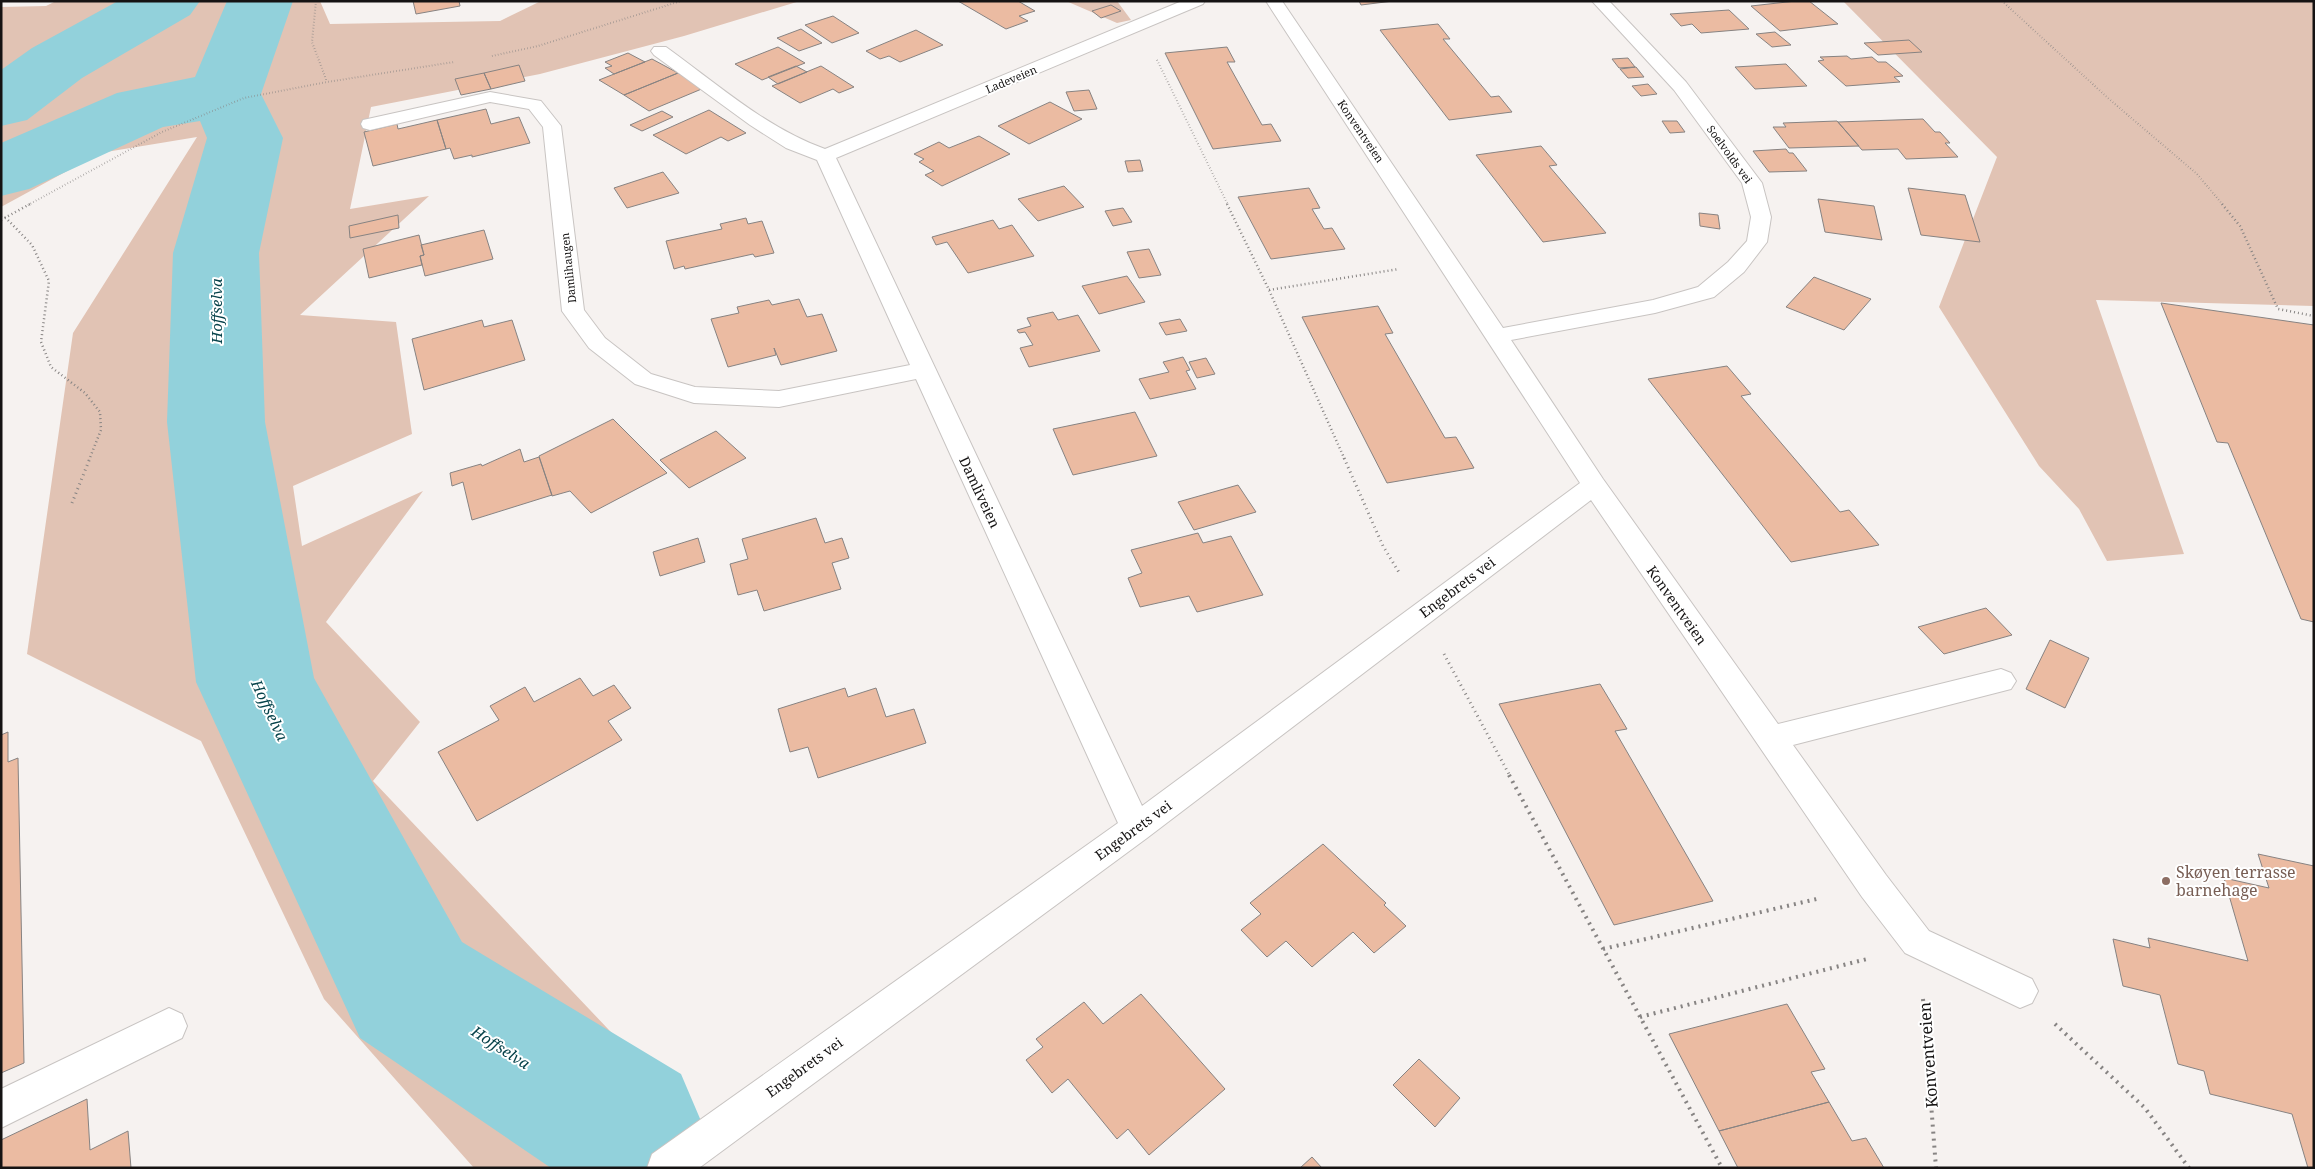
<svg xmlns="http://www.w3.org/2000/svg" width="2315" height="1169" font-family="'Noto Serif',serif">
<rect width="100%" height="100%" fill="#f6f2f0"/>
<path fill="#e1c3b4" d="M56 1H320L330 24 500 21 541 1H800L684 36 540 74 371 107 350 209 429 196 300 315 396 322 412 434 293 486 302 546 423 491 326 622 420 722 373 781 663 1087 558 1168H474L324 999 201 741 27 654 73 333 197 137 100 153 1 207V7L46 6Z
M1066 1H1117L1131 20 1117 23Z
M1843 1H2314V306L2096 300 2184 554 2107 561 2079 509 2039 466 1939 307 1997 157Z"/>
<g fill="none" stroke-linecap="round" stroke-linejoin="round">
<path fill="#92d1db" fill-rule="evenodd" d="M118 1H200L190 15 82 78 27 120 1 126V70L32 48Z
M227 1H293L261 94 283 138 259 253 265 422 314 678 462 942 681 1074 704 1128 687 1168H551L360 1038 196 682 167 422 173 253 207 138 200 121 163 127 29 189 1 196V143L117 93 195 77Z"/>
</g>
<path fill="#ebbba2" stroke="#878382" d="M413 1H459L460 6 416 14Z
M958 1H1018L1035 11 1019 16 1028 21 1006 29Z
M1359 1H1393L1361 5Z
M1796 1H1809L1838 24 1780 31 1751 6Z
M1111 5 1121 11 1101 18 1092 11Z
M1729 10 1749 29 1701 33 1692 24 1681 26 1670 14Z
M833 16 859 33 832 43 805 25Z
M1438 24 1450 39H1443L1491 97 1499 96 1512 112 1449 120 1380 30Z
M801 29 822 43 799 51 777 38Z
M916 30 943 45 900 62 889 56 880 59 866 51Z
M1775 32 1791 45 1772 47 1756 34Z
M1909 40 1922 52 1878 55 1864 43Z
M778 47 805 63 762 80 735 64Z
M1227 47 1235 62H1227L1262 125 1271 124 1281 141 1213 149 1165 53Z
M628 53 645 62 614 74 605 68 612 66 605 62Z
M1847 56 1851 59 1872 57 1878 62H1886L1903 76 1894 77 1900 82 1846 86 1818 61 1824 60 1820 57Z
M1628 58 1635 67 1619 68 1612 59Z
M652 59 678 73 624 95 599 80Z
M1786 64 1807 86 1755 89 1735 67Z
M519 65 525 81 491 89 484 73Z
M796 66 807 72 778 84 768 77Z
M821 66 854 87 839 93 833 89 800 103 772 86Z
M1636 67 1644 77 1628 78 1620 69Z
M484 73 491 89 461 95 455 79Z
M678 73 704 88 649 111 624 95Z
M1648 84 1657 94 1641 96 1632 86Z
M1089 90 1097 109 1074 111 1066 92Z
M1050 102 1082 119 1029 144 998 126Z
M486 109 491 124 519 117 530 143 472 157V155L454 159 450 148 446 149 437 120Z
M709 110 746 133 728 141 721 137 686 154 653 135Z
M662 111 673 117 642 131 630 125Z
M1923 119 1935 132H1940L1950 143H1945L1958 157 1906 159 1898 149 1862 150 1838 122Z
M437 120 446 149 373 166 364 132 397 124 398 129Z
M1662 121H1677L1685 132 1670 133Z
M1837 121 1859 146 1789 148 1773 127H1786L1783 123Z
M979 136 1010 154 942 186 925 175 934 171 919 162 924 159 914 154 939 142 949 148Z
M1541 146 1557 165 1549 166 1606 233 1543 242 1476 155Z
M1786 149 1789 153H1793L1807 171 1769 172 1753 151Z
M1140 160 1143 171 1128 172 1125 161Z
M663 172 679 193 627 208 614 188Z
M1064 186 1084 207 1038 221 1018 199Z
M1309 188 1320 208 1312 209 1324 229 1332 228 1345 249 1271 259 1238 197Z
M1908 188 1965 195 1980 242 1921 235Z
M1818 199 1874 206 1882 240 1825 232Z
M1123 208 1132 222 1113 226 1105 211Z
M1699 213 1718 215 1720 229 1700 226Z
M398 215 399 228 350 238 349 226Z
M746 218 748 224 762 221 774 253 755 257 753 254 685 269 684 266 674 269 666 241 722 229 720 224Z
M993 220 999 229 1012 225 1034 256 968 273 947 242 936 245 932 237Z
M484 230 493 259 425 276 420 256 424 255 421 245Z
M419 235 424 255 420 256 422 265 369 278 363 249Z
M1149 249 1161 275 1139 278 1127 252Z
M1127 276 1145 302 1099 314 1082 286Z
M1814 277 1871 299 1844 330 1786 307Z
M799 299 807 317 822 314 837 351 781 365 774 348 776 355 728 367 711 319 739 313 737 307 769 300 772 305Z
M2161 303 2314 325V622L2301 619 2228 443 2217 442Z
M1378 306 1393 333 1385 334 1445 438 1456 437 1474 468 1387 483 1302 317Z
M1053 312 1058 320 1078 315 1100 351 1029 367 1020 348 1033 345 1025 332 1019 333 1017 330 1031 326 1027 318Z
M1180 319 1187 331 1166 335 1159 323Z
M482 320 484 327 512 320 525 360 424 390 412 339Z
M1183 357 1190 370 1186 371 1196 389 1150 399 1139 379 1169 372 1163 362Z
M1206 358 1215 374 1197 378 1189 362Z
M1727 366 1751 394 1741 396 1840 512 1849 510 1879 545 1791 562 1648 379Z
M1135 412 1157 456 1073 475 1053 429Z
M613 419 667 473 591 513 570 491 552 496 539 456Z
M716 431 746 458 689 488 660 460Z
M520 449 524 462 539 457 552 495 472 520 463 482 452 486 450 473 481 464 482 466Z
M1238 485 1256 512 1194 530 1178 502Z
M816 518 825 543 842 538 849 558 832 563 841 589 764 611 757 590 738 595 730 564 748 559 742 539Z
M1198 533 1203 543 1231 536 1263 595 1197 612 1189 596 1140 607 1128 578 1142 573 1131 550Z
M698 538 705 562 660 576 653 552Z
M1986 608 2012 635 1944 654 1918 627Z
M2050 640 2089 658 2065 708 2026 689Z
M580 678 593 696 614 685 631 708 608 721 622 740 477 821 438 752 499 720 490 706 525 687 534 702Z
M1600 684 1627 729 1615 731 1713 901 1614 925 1499 704Z
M845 688 848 697 876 688 886 717 914 709 926 743 818 778 808 747 790 752 778 709Z
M8 732V762L18 758 24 1063 1 1073V735Z
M1323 844 1386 903 1384 905 1406 926 1374 953 1353 932 1312 967 1286 941 1267 957 1241 930 1261 914 1250 903Z
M2258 854 2314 866V1168H2308L2292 1114 2210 1094 2204 1071 2178 1064 2160 995 2123 986 2113 939 2150 948 2148 938 2248 961 2224 878 2269 888Z
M1141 994 1225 1089 1149 1155 1128 1129 1117 1139 1068 1079 1052 1093 1026 1060 1043 1047 1036 1039 1084 1002 1103 1024Z
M1787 1004 1825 1069 1811 1072 1829 1102 1719 1131 1669 1034Z
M1419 1059 1460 1098 1435 1127 1393 1085Z
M87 1099 90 1150 128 1131 131 1168H1V1140Z
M1829 1102 1852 1141 1866 1138 1884 1168H1738L1719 1131Z
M1312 1157 1322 1168H1300Z"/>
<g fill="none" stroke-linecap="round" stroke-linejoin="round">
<g stroke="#c8c4c2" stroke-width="2">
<path id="minor" d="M1182 1H1205L1203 4 836 158 1142 806 1580 483 1266 1H1282L1503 328 1653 300 1698 287 1728 262 1747 241 1751 217 1742 183 1674 90 1592 1H1609L1686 82 1762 183 1771 217 1767 242 1744 272 1714 297 1655 313 1511 340 1603 479 1778 724 2001 669 2011 673 2016 681 2011 689 1793 745 1886 875 1929 931 2032 979 2038 991 2032 1003 2020 1008 1905 953 1862 897 1591 500 1147 838 699 1168H647L652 1154 1118 823 916 379 779 407 694 403 635 384 589 348 562 311 543 127 529 109 490 102 370 130 363 128 361 124 363 120 490 92 541 101 561 126 584 310 605 338 651 374 695 387 779 391 910 365 817 160 786 148 750 125 654 55 651 51 654 47H666C716 83 766 128 825 149Z
M169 1008 182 1014 187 1026 182 1038 1 1128V1089Z"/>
</g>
<path stroke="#878483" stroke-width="2" stroke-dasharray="0.5 2.5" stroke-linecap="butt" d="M316 1 312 42 327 82
M2002 1 2109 99 2197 174 2223 205
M492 56 538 46 681 1
M1157 60 1228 205
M28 205 162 132 244 98 327 82 454 62"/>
<path stroke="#878483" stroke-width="2.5" stroke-dasharray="1 3" stroke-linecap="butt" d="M1227 204 1269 290 1345 460
M2222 204 2240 226 2278 309 2314 316
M1 217 6 218 32 245 49 281 41 342 51 367 85 393 100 412 101 430 89 460
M1 220 30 204
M1269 290 1399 269"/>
<path stroke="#878483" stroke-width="3" stroke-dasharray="1 4" stroke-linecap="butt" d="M1344 458 1383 546 1400 574
M72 503 90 458
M1444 654 1510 776"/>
<path stroke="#878483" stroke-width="4" stroke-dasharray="2 5" stroke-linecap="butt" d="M1509 775 1722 1168
M1603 949 1821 898
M1923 999 1936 1168
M1640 1017 1867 959
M2055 1024 2145 1108 2189 1168"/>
<use href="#minor" fill="#fff" fill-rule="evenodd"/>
</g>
<circle fill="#8d6e63" stroke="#fff" stroke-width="2" cx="2166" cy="881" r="5"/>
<g text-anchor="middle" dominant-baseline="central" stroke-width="4" stroke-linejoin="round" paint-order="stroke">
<g font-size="11" fill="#151313" stroke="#fff">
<text transform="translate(1011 79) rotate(-23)">Ladeveien</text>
<text transform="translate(1361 131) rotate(56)">Konventveien</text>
<text transform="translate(1730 154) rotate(54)">Soelvolds vei</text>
<text transform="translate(568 268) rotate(-96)">Damlihaugen</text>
</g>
<g font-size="14" fill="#151313" stroke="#fff">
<text transform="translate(980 492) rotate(65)">Damliveien</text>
<text transform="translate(1457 587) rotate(-37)">Engebrets vei</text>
<text transform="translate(1677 605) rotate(55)">Konventveien</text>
<text transform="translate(1133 830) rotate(-36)">Engebrets vei</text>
<text transform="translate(804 1067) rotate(-36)">Engebrets vei</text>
</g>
<g font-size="15" font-style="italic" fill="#06424a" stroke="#fff">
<text transform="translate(216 311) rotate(-90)">Hoffselva</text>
<text transform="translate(270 710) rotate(65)">Hoffselva</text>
<text transform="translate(501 1047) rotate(33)">Hoffselva</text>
</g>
<g font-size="16" fill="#785e54" stroke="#fff" text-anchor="start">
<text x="2176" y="872">Skøyen terrasse<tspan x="2176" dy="18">barnehage</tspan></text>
</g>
<g font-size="16" fill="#151313" stroke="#fff">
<text transform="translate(1928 1055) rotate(-94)">Konventveien</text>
</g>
</g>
<rect width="2315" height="1169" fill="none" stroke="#151313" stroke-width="5"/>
</svg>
